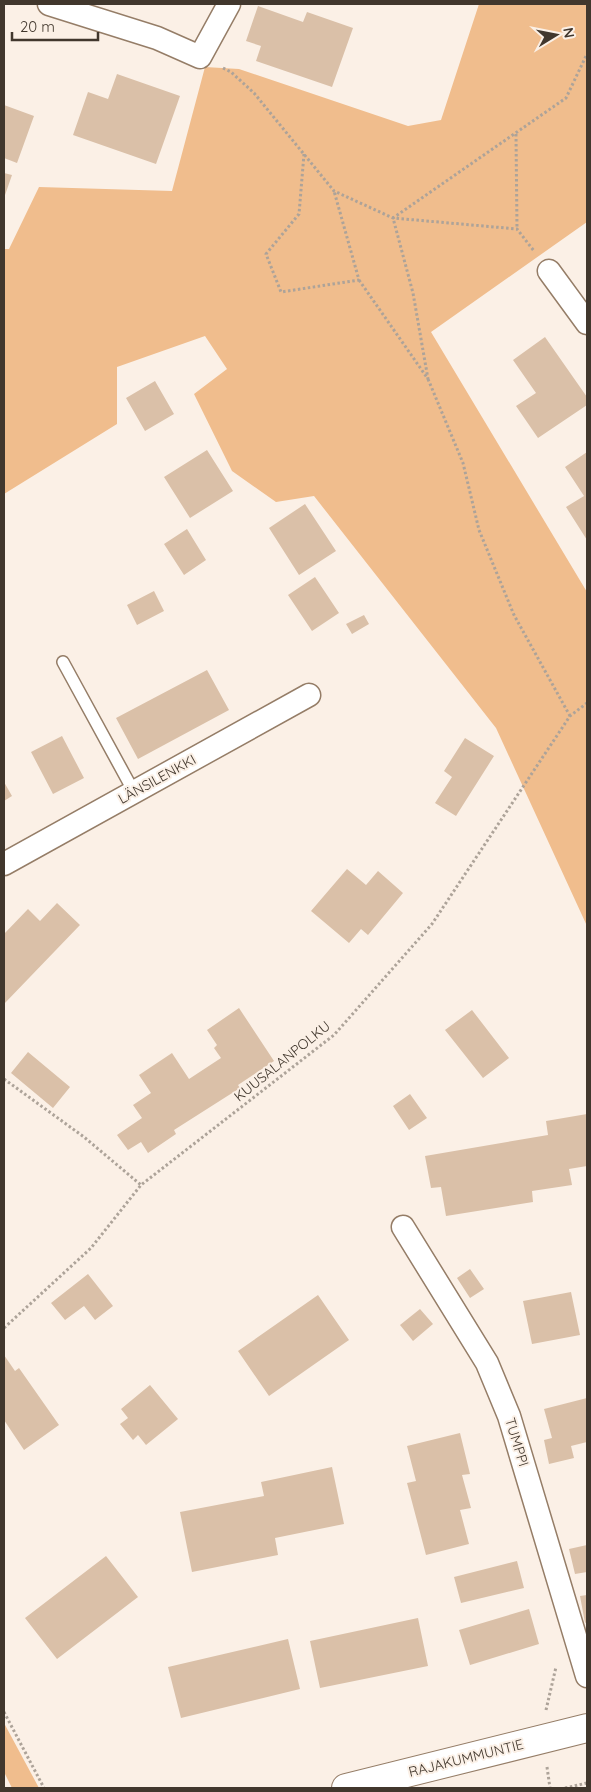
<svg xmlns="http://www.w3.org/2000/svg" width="591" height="1792" font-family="Quicksand,sans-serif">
<rect width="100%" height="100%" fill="#fbf0e6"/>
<path fill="#f0bd8d" d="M479 4H587V222L431 332 587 592V926L496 728 314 496 276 502 232 471 194 394 227 369 205 336 117 367V424L4 494V249H9L39 187 172 191 205 67 239 69 408 126 441 120Z
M4 1723 39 1788H12L4 1772Z"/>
<path fill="#dac0a8" d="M258 6 303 22 307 12 353 28 332 87 256 61 261 46 246 41Z
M117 74 180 96 156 164 73 135 88 92 108 99Z
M4 105 34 116 17 163 4 158Z
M4 173 12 175 4 198Z
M545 337 587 397V405L538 438 516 406 536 393 513 360Z
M155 381 174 414 145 431 126 398Z
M207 450 233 491 190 518 164 477Z
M587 452V540L566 507 584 496 565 467Z
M305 504 336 551 299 575 269 528Z
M187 529 206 560 184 575 164 544Z
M315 577 339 613 312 631 288 595Z
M154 591 164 611 137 625 127 605Z
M364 615 369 624 352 634 346 624Z
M207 670 229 710 138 759 116 718Z
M62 736 84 778 53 794 31 752Z
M465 738 494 756 456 816 435 803 452 777 444 771Z
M4 782 12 796 4 801Z
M347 869 366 885 378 871 403 893 368 935 361 929 349 943 311 911Z
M57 903 80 925 4 1004V934L28 909 40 921Z
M239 1008 274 1061 238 1085 240 1088 174 1130 176 1134 148 1153 141 1142 128 1150 117 1135 142 1118 133 1105 151 1093 139 1075 172 1053 189 1079 221 1058 214 1048 217 1045 207 1030Z
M472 1010 509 1058 483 1078 445 1030Z
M28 1052 70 1087 53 1108 11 1073Z
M410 1094 427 1118 409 1130 393 1106Z
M587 1114V1166L569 1169 572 1185 532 1191 533 1202 446 1216 441 1187 431 1188 425 1156 548 1135 546 1121Z
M470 1269 484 1289 470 1298 457 1278Z
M88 1274 113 1306 95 1320 84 1306 65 1320 51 1303Z
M571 1292 580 1335 532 1344 523 1301Z
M318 1295 349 1340 269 1396 238 1351Z
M420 1309 433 1324 413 1341 400 1325Z
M4 1355 15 1371 19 1368 59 1425 24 1450 4 1420Z
M150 1385 178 1419 146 1445 138 1435 133 1440 120 1424 128 1418 121 1409Z
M587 1398V1442L571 1446 574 1458 549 1464 544 1440 552 1438 544 1409Z
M460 1433 470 1474 462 1475 471 1508 460 1510 469 1544 426 1555 407 1483 416 1481 407 1446Z
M332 1467 344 1524 275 1538 278 1555 192 1572 180 1512 264 1496 261 1482Z
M587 1545V1572L575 1574 569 1549Z
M106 1556 138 1597 57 1659 25 1618Z
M517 1561 524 1588 461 1603 454 1577Z
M587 1595V1622L585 1623 580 1596Z
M529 1609 539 1644 470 1665 459 1630Z
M418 1618 428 1666 320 1688 310 1641Z
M288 1639 300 1689 181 1718 168 1667Z"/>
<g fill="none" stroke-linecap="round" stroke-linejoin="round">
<g stroke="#957d67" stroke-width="14">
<path id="lane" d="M63 662 134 792"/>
</g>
<g stroke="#957d67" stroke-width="25">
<path id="street" d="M49 4 157 38 200 57 229 4
M549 271 587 323
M4 864 309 695
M403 1227 487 1363 509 1416 587 1676"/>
</g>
<g stroke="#957d67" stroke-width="30">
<path id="secondary" d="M346 1788 587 1728"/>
</g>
<path stroke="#ada399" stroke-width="3" stroke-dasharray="2.5 2.5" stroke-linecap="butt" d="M223 68 231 72 254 93 334 191 393 218 517 229 534 251
M516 134 517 229
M304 154 299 214 266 254 281 292 359 280 334 191
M359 280 428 379 413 293 393 218 566 98 587 54
M428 379 463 463 479 530 514 615 570 716
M4 1079 84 1137 141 1185
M4 1328 91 1248 141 1185 334 1035 432 924 570 716 587 703
M546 1710 556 1667
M4 1712 44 1788
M547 1767 550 1788
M565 1788 587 1783"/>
<use href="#lane" stroke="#fff" stroke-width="11"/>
<use href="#street" stroke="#fff" stroke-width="22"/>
<use href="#secondary" stroke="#fff" stroke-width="28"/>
</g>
<g text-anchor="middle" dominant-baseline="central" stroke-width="4" stroke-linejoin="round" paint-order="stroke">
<g font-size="14" fill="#41372d" stroke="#fbf0e6">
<text transform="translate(157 779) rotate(-29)">LÄNSILENKKI</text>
<text transform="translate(282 1061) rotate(-39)">KUUSALANPOLKU</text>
<text transform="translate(517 1442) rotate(73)">TUMPPI</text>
<text transform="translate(466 1758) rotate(-14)">RAJAKUMMUNTIE</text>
</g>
</g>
<rect width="591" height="1792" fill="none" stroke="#41372d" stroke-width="10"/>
<g transform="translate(556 35) rotate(80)" stroke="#fbf0e6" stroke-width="4" paint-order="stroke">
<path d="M0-4L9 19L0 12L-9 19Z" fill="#41372d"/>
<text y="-8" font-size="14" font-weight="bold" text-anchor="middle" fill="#41372d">N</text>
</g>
<path d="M12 32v8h86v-8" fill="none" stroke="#41372d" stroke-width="2.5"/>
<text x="20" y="32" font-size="15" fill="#41372d" stroke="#fbf0e6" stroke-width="4" paint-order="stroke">20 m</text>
</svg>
